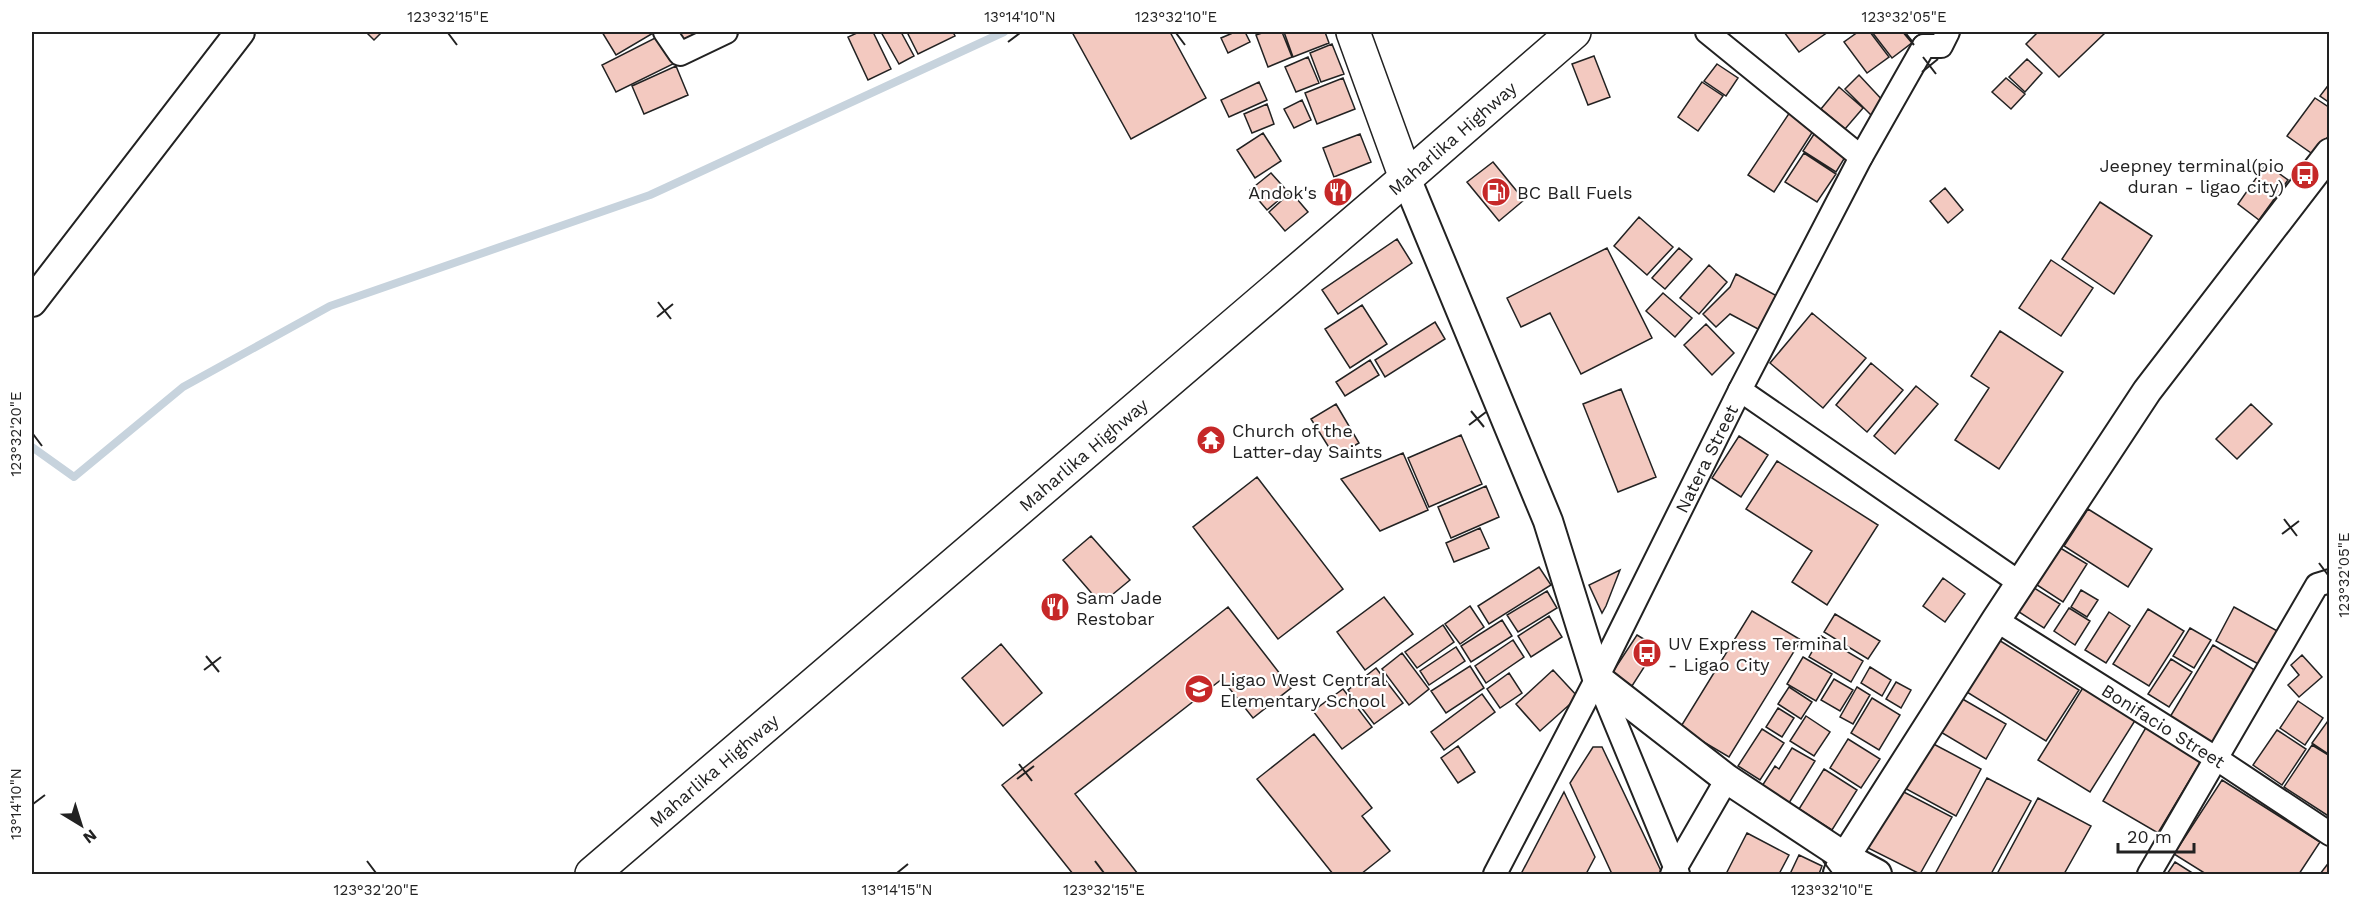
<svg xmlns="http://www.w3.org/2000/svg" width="2361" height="906" font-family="'Work Sans',sans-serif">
<rect width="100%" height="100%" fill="#fff"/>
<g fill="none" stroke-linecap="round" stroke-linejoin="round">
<path stroke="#c7d3dd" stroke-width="8" d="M32 447 74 477 183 387 330 306 650 195 1004 32"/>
</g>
<path fill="#f3c9c0" stroke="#222" stroke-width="1.5" d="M366 32H382L374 40Z
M602 32H655L616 55Z
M677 32H698L702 39 687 48Z
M859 32H873L891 69 868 80 848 37Z
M881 32H901L914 56 899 64Z
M907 32H953L955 36 918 54Z
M1072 32H1170L1206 98 1131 139Z
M1235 32H1245L1250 42 1228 53 1221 38Z
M1265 32H1282L1292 57 1268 67 1256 35Z
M1284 32H1325L1329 43 1293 57Z
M1784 32H1828L1799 52Z
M1858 32H1870L1889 57 1867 73 1844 42Z
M1872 32H1905L1913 42 1892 58Z
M2038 32 2059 33 2106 32 2059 77 2026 44Z
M661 35 675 63 616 92 602 65Z
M1332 44 1344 74 1321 82 1310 53Z
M1594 56 1610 97 1588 105 1572 64Z
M1308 57 1319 83 1296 92 1285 67Z
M2027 59 2042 73 2025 92 2009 77Z
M1717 64 1738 78 1726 96 1704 81Z
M676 66 688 95 644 114 632 86Z
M1859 75 1886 104 1873 117 1845 89Z
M1343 78 1355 109 1317 124 1305 93Z
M2006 78 2025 94 2011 109 1992 92Z
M1259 82 1267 100 1229 117 1221 100Z
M1702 82 1723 96 1698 131 1678 117Z
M2330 83V103L2320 96Z
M1839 87 1863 108 1845 129 1821 109Z
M2315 98 2330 108V134L2314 155 2287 136Z
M1302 100 1311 120 1294 128 1284 109Z
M1267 104 1274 124 1252 133 1244 114Z
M1790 112 1815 128 1774 192 1748 175Z
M1818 128 1850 149 1836 172 1803 151Z
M1263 133 1281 161 1255 178 1237 150Z
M1360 134 1371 162 1334 177 1323 148Z
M1804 153 1836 174 1817 202 1785 182Z
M1493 162 1524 200 1499 221 1467 182Z
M2266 164 2288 180 2259 220 2238 204Z
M1271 173 1288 192 1267 210 1250 190Z
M1945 188 1963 210 1948 223 1930 201Z
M1291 192 1308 212 1285 231 1269 212Z
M2100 202 2152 236 2114 294 2062 259Z
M1639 217 1673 247 1647 275 1614 246Z
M1397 239 1412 263 1338 314 1322 290Z
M1607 248 1652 338 1581 374 1550 313 1521 327 1507 298Z
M1679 248 1692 259 1665 289 1652 278Z
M2051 260 2093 288 2061 336 2019 308Z
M1709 265 1727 282 1699 314 1680 298Z
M1736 274 1777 296 1758 329 1730 314 1716 327 1703 314 1730 287Z
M1663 293 1692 318 1675 337 1646 311Z
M1362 305 1387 344 1350 368 1325 329Z
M1812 313 1866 358 1823 408 1770 363Z
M1435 322 1445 339 1385 377 1375 360Z
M1706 324 1734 353 1712 375 1684 345Z
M2000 331 2063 372 1999 469 1955 440 1989 388 1971 376Z
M1370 360 1379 375 1345 396 1336 382Z
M1871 363 1903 390 1867 432 1836 405Z
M1916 386 1938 404 1895 454 1874 436Z
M1621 389 1656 477 1618 492 1583 404Z
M1336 404 1359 443 1335 457 1311 419Z
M2251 404 2272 424 2237 459 2216 439Z
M1461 435 1482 484 1429 507 1408 458Z
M1739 436 1768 455 1741 497 1712 478Z
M1403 453 1428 510 1380 531 1341 479Z
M1777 461 1878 525 1827 605 1792 582 1812 551 1746 509Z
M1257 477 1343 589 1278 639 1193 527Z
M1486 486 1499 517 1451 538 1438 507Z
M2088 509 2152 549 2128 587 2064 546Z
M1480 528 1489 548 1454 562 1446 543Z
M1091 536 1130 580 1101 604 1063 560Z
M2057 546 2087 564 2063 602 2034 583Z
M1539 567 1551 585 1489 624 1478 606Z
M1620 570 1606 606 1602 613 1589 585Z
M1943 578 1965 594 1945 622 1923 606Z
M2031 586 2060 604 2044 628 2016 610Z
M2081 590 2098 600 2087 617 2071 607Z
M1547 591 1557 608 1518 632 1507 615Z
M1384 597 1413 634 1365 670 1337 632Z
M1470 606 1484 627 1460 644 1445 624Z
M1228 607 1291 688 1253 718 1222 679 1075 794 1138 874H1073L1002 785Z
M2234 607 2281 633 2262 666 2216 641Z
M2069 608 2090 621 2075 645 2054 631Z
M2148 609 2184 631 2149 686 2113 664Z
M1752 611 1801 640 1729 757 1680 728Z
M2109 612 2130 626 2106 663 2085 650Z
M1835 614 1880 641 1868 659 1824 632Z
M1549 616 1562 637 1531 657 1518 636Z
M1502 620 1512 636 1471 662 1461 646Z
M1443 625 1454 642 1417 668 1405 652Z
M2190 628 2211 640 2194 668 2173 656Z
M1637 635 1657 647 1632 686 1612 673Z
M1821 636 1863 661 1851 682 1809 657Z
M1994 637 2079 690 2046 741 1962 689Z
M1513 640 1524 657 1486 683 1475 666Z
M1001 644 1042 693 1003 726 962 678Z
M2213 645 2258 672 2213 749 2167 722Z
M1456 647 1465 661 1429 685 1420 671Z
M1402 653 1429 689 1409 705 1382 669Z
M2302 655 2322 677 2299 697 2288 685 2299 675 2291 665Z
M1803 657 1832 674 1816 701 1787 684Z
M2171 659 2192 672 2169 707 2148 694Z
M1470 666 1484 688 1446 713 1431 691Z
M1870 667 1891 680 1882 696 1861 683Z
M1376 668 1403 703 1374 724 1348 690Z
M1553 670 1578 697 1540 731 1516 704Z
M1509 673 1522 693 1500 708 1487 689Z
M1834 679 1853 690 1840 711 1821 700Z
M1896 682 1911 690 1901 708 1886 699Z
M2084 686 2136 719 2090 792 2038 760Z
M1789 687 1812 702 1801 719 1778 704Z
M1857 687 1870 695 1853 724 1840 717Z
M1343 689 1372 727 1342 749 1313 711Z
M1482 694 1495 712 1444 750 1431 732Z
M1959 697 2006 724 1986 759 1939 731Z
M1872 698 1900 715 1879 750 1851 733Z
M2298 701 2323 718 2305 745 2280 728Z
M1778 708 1794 718 1782 737 1766 727Z
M1806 716 1830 732 1814 756 1790 741Z
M2330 718V755L2312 743Z
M2148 724 2204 756 2158 833 2103 801Z
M1762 729 1784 743 1760 780 1738 766Z
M2277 730 2306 749 2282 785 2253 765Z
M1314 734 1372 808 1362 816 1390 851 1361 874H1333L1257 779Z
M1848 739 1880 759 1861 788 1830 768Z
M1924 739 1981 769 1956 816 1899 785Z
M2312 745 2330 756V817L2284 787Z
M1458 746 1475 772 1458 783 1441 758Z
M1593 747H1602L1662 873 1657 874H1612L1570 783Z
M1792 748 1815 761 1789 803 1762 786 1775 766 1779 769Z
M1824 769 1857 790 1832 830 1799 809Z
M1987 778 2031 801 1991 874H1935Z
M2222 780 2320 842 2299 874H2206L2174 854Z
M1900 790 1952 817 1920 874 1868 848Z
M1564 792 1595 857 1586 874H1521Z
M2038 798 2091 826 2064 874H1997Z
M1747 833 1789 855 1779 874H1726Z
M1799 855 1822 866 1819 874H1790Z
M2330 861V874H2320Z
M2175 862 2194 874H2167Z"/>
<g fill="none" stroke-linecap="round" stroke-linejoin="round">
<g stroke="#222" stroke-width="26">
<g id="minor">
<path d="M665 32 680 54 726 32"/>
<path d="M1707 32 1861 157"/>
<path d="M1924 46H1941L1948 32"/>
<path d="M1740 390 2020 583"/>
<path id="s1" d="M1996 620 2217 759 2330 834"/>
<path d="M1597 678 1678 874"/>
<path id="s2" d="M1495 874 1597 678 1740 390 1861 157 1924 46"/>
<path d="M1672 874 1727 779"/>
<path d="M2149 874 2317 585 2330 581"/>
</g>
</g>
<g stroke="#222" stroke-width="32">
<path id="tertiary" d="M1406 178 1548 521 1597 678 1727 779 1845 857 1877 874
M32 302 240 32
M1838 873 1845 857 1996 620 2147 391 2330 153"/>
</g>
<g stroke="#222" stroke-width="36">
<path id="primary" d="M1353 32 1406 178"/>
</g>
<g stroke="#222" stroke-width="36">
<g id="trunk">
<path id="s3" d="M592 874 1406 178 1574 32"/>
</g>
</g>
<use href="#minor" stroke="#fff" stroke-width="22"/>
<use href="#tertiary" stroke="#fff" stroke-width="28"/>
<use href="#primary" stroke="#fff" stroke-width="33"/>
<use href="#trunk" stroke="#fff" stroke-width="33"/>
</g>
<path fill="none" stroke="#222" stroke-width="2" d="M448 33 457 45M1176 33 1185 45M1904 33 1914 45M1008 42 1020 33M1923 57 1936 74M1922 72 1938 59M658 302 671 319M657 317 673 304M1471 411 1484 427M1469 425 1486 412M33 434 42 446M2284 519 2297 536M2282 534 2299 521M2319 563 2328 575M206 656 219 672M204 670 221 657M1019 764 1032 781M1017 779 1034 766M33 804 45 795M367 861 376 873M1095 861 1104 873M1823 861 1832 873M897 873 908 864"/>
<defs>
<g id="bus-disc" transform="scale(1.5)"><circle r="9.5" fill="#c62828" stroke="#fff"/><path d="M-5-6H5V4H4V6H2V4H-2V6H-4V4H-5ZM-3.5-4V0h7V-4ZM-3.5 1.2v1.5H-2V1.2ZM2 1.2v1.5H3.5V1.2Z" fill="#fff"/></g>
<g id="restaurant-disc" transform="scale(1.5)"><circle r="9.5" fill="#c62828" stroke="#fff"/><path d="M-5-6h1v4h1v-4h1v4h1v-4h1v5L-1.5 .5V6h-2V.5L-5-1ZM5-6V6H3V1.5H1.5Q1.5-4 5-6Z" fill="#fff"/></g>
<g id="fuel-disc" transform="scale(1.5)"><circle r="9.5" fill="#c62828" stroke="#fff"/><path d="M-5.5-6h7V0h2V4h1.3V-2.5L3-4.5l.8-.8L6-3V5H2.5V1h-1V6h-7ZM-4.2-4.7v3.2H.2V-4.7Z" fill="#fff"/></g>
<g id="temple-disc" transform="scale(1.5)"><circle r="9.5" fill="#c62828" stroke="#fff"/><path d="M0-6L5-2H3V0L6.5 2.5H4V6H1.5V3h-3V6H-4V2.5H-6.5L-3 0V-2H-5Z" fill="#fff"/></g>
<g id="school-disc" transform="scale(1.5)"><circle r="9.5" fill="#c62828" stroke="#fff"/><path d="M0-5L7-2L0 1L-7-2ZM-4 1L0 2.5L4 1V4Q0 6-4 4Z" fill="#fff"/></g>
</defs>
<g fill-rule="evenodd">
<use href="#bus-disc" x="2305" y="175"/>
<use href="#restaurant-disc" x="1338" y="192"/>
<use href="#fuel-disc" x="1496" y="192"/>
<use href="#temple-disc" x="1211" y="440"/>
<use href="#restaurant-disc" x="1055" y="607"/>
<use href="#bus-disc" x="1647" y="653"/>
<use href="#school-disc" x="1199" y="689"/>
</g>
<g text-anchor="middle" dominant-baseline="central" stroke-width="4.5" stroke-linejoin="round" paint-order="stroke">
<g font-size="18" fill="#222" stroke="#fff">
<text stroke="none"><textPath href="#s3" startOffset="1132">Maharlika Highway</textPath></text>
<text stroke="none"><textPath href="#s3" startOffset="646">Maharlika Highway</textPath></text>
<text stroke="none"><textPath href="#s2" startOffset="466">Natera Street</textPath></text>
<text stroke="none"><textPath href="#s1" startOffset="198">Bonifacio Street</textPath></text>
<text stroke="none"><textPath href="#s3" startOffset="160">Maharlika Highway</textPath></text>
</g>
<g font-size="18" fill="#222" stroke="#fff" text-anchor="start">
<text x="2284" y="165" text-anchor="end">Jeepney terminal(pio<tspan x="2284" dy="21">duran - ligao city)</tspan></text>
<text x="1317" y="192" text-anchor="end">Andok's</text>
<text x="1517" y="192">BC Ball Fuels</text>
<text x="1232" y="430">Church of the<tspan x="1232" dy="21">Latter-day Saints</tspan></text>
<text x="1076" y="597">Sam Jade<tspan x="1076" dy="21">Restobar</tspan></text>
<text x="1668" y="643">UV Express Terminal<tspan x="1668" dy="21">- Ligao City</tspan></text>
<text x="1220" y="679">Ligao West Central<tspan x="1220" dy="21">Elementary School</tspan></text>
</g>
</g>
<rect width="2361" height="906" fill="none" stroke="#ffffff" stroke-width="66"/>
<g transform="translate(81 825) rotate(142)" stroke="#ffffff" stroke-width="4.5" paint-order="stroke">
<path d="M0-4.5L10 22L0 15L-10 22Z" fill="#222222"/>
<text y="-9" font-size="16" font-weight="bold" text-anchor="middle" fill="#222222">N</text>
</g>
<path d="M2118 843v9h76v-9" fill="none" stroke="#222222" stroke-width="3"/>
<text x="2127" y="843" font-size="18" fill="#222222" stroke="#ffffff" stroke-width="4.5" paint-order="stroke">20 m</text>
<rect x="33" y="33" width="2295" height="840" fill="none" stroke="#222" stroke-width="2"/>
<g font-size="15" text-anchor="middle" fill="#222">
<text x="448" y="22">123°32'15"E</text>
<text x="1020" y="22">13°14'10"N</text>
<text x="1176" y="22">123°32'10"E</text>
<text x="1904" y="22">123°32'05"E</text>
<text transform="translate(16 434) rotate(-90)" y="5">123°32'20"E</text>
<text transform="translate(2344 575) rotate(-90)" y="5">123°32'05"E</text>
<text transform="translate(16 804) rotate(-90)" y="5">13°14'10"N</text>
<text x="376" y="895">123°32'20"E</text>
<text x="897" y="895">13°14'15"N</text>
<text x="1104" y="895">123°32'15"E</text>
<text x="1832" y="895">123°32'10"E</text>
</g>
</svg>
